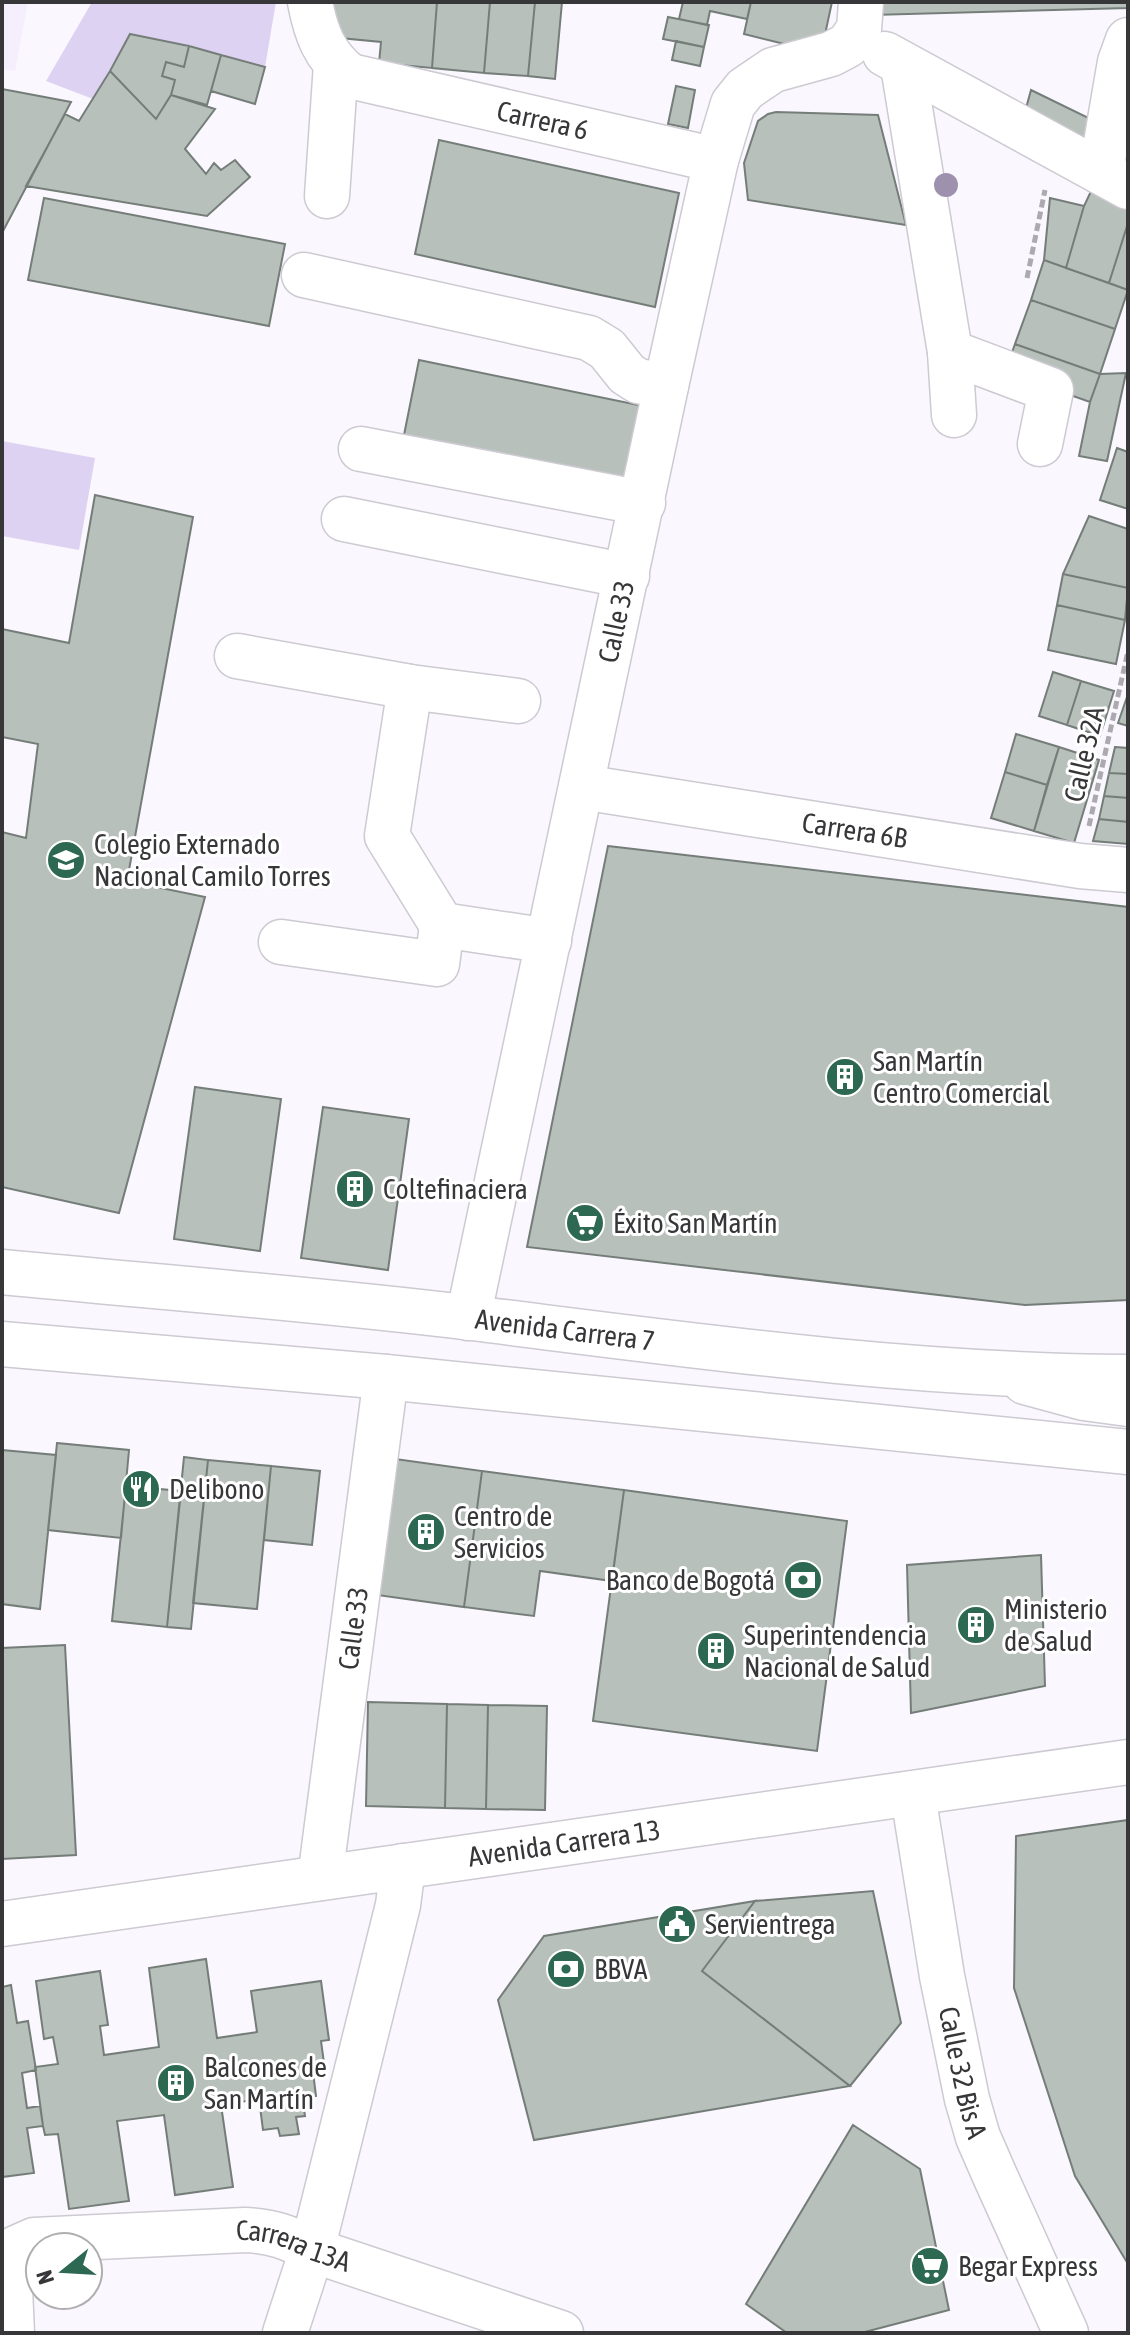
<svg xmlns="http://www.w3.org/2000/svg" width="1130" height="2335" font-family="'Asap Condensed',sans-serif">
<rect width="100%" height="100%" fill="#faf7fe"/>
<path fill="#f4eefd" d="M2 2H28L15 71 2 69Z"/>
<path fill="#ded2f2" d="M92 2H276L265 67 189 46 130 34 93 99 46 81Z
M2 441 95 458 79 550 2 536Z"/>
<path fill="#b8c0bc" stroke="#757d79" stroke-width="2" d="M333 2H437L432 68 379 63 381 42 330 37Z
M437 2H490L484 73 432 68Z
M490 2H535L528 76 484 73Z
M535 2H562L555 79 528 76Z
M683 2H751L747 19 710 11 707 25 679 19Z
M751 2H832L821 53 744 34Z
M871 2H1128V8L872 15Z
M668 17 709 25 704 47 663 39Z
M130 34 189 46 184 67 166 62 162 76 175 80 171 95 156 119 110 71Z
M676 41 704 47 700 66 672 60Z
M189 46 221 55 207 105 171 95 175 80 162 76 166 62 184 67Z
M221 55 265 67 255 104 211 91Z
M110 71 156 119 171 95 215 109 185 149 206 174 214 163 221 170 235 160 250 177 207 216 26 186 65 114 79 121Z
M676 86 695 90 688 128 668 124Z
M2 89 71 102 2 233Z
M1031 90 1105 126 1100 160 1022 123Z
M776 112 878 115 906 225 748 200 744 163 758 121 768 114Z
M439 140 679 193 655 307 415 254Z
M1093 187 1128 200V223L1109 283 1066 268 1084 206Z
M44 198 285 244 269 326 28 280Z
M1050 198 1084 206 1066 268 1044 260Z
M1128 223V290L1109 283Z
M1044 260 1128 290 1115 329 1031 300Z
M1031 300 1115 329 1100 374 1015 344Z
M1015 344 1100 374 1090 402 1005 372Z
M419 360 648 407 632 482 404 435Z
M1126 373 1107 461 1079 456 1090 402 1100 374Z
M1117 448 1128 452V509L1100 500Z
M95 495 193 517 127 881 205 897 119 1213 2 1187V832L26 838 38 744 2 737V629L69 643Z
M1089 516 1128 529V588L1063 574Z
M1063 574 1128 588 1125 620 1057 605Z
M1057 605 1125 620 1116 664 1048 650Z
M1053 672 1081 681 1067 725 1039 716Z
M1081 681 1114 691 1100 736 1067 725Z
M1128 694V726L1118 723Z
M1016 734 1059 747 1047 785 1005 772Z
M1059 747 1099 760 1074 843 1034 831Z
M1115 747 1128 748V774L1109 773Z
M1005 772 1047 785 1034 831 991 818Z
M1109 773 1128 774V798L1104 796Z
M1104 796 1128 798V822L1099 819Z
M1099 819 1128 822V844L1093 841Z
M608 846 1128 907V1300L1025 1305 527 1247Z
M195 1087 281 1099 260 1251 174 1239Z
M323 1107 409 1119 388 1270 301 1258Z
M57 1443 129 1450 121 1538 48 1530Z
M2 1450 56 1455 40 1609 2 1604Z
M184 1457 208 1460 191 1629 167 1627Z
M388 1458 482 1471 464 1607 370 1594Z
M208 1460 271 1466 257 1609 193 1603Z
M271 1466 320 1471 312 1545 264 1540Z
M482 1471 624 1490 612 1581 540 1571 534 1616 464 1607Z
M126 1486 181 1491 167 1627 112 1621Z
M624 1490 847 1521 817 1751 593 1721Z
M1041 1555 1045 1686 911 1713 907 1565Z
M65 1645 76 1855 2 1859V1648Z
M368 1702 447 1704 445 1808 366 1806Z
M447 1704 488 1705 486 1809 445 1808Z
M488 1705 547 1706 545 1810 486 1809Z
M1128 1820V2264L1075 2176 1014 1988 1016 1836Z
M873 1891 901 2023 850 2086 702 1971 755 1901Z
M755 1901 702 1971 850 2086 534 2140 498 2000 544 1936Z
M206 1959 217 2038 257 2032 251 1991 321 1981 329 2040 321 2041 324 2063 312 2064 316 2096 308 2097 310 2109H304L305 2116 296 2117 299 2134 280 2136 278 2128 263 2130 259 2099 221 2105 233 2187 175 2195 164 2115 117 2121 129 2201 69 2209 58 2134 45 2135 43 2126 35 2067 58 2064 53 2037 44 2039 36 1981 100 1971 108 2025 100 2026 104 2055 159 2047 149 1968Z
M11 1985 17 2023 28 2021 36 2070 22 2073 27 2108 40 2106 43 2126 27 2128 34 2173 2 2177V1987Z
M853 2125 920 2169 949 2310 861 2333H787L746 2304Z"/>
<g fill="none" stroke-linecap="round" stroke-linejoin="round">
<g stroke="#cdcad2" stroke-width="47">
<g id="minor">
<path id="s1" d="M310 2C316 33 324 56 350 76L716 160"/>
<path d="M885 54 1128 187"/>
<path d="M903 66 950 352 954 415"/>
<path d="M1101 172 1120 62 1128 40"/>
<path d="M327 196 336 64"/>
<path d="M304 275 589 338 607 349 627 374 638 381 666 386"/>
<path d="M950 352 1051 390 1040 444"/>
<path d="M361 449 643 503"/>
<path d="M344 519 627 576"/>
<path d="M237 656 410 687 518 701"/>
<path d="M410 687 387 836 442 925"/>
<path id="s2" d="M582 787 1080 866 1128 870"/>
<path d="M281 942 437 964 442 925 549 941"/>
<path id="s3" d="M468 1318 666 386 716 160 733 104 745 89 773 70 831 54 848 45 859 29 861 2"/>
<path d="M1025 1382 1084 1398 1128 1404"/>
<path id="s4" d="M913 1795 942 1976 967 2099 978 2137 995 2176 1066 2333"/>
<path id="s5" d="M320 1878 386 1377"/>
<path id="s6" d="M12 2333 9 2266 16 2248 34 2240 245 2230C271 2231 289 2237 312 2250L561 2333"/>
<path d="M285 2333 312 2250 398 1905 403 1866"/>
</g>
</g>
<g stroke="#cdcad2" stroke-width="47">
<g id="major">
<path id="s7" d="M2 1272C158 1287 316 1299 472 1318 689 1345 908 1376 1128 1377"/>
<path d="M2 1344 386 1377 1128 1452"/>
<path id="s8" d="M2 1924 1128 1762"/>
</g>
</g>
<path stroke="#aca9af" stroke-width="5" stroke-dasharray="8 4" stroke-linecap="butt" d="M1027 278 1045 190
M1089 826 1128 651"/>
<use href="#minor" stroke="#fff" stroke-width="44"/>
<use href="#major" stroke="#fff" stroke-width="44"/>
</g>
<circle fill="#9e91ae" cx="946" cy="185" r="12"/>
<defs>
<g id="university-disc" transform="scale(2)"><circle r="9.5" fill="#2d6852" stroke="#fff"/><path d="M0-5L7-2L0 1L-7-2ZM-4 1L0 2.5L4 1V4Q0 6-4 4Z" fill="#fff"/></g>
<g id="building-disc" transform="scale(2)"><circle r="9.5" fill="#2d6852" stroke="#fff"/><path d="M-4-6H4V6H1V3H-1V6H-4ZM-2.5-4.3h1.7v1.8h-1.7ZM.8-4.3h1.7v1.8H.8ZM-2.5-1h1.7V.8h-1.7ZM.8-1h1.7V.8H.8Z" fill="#fff"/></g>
<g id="supermarket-disc" transform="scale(2)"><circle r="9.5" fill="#2d6852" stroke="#fff"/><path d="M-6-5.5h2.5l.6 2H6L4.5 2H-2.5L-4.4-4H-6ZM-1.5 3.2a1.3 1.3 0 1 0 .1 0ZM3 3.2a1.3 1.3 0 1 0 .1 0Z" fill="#fff"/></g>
<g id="restaurant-disc" transform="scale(2)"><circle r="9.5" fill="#2d6852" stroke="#fff"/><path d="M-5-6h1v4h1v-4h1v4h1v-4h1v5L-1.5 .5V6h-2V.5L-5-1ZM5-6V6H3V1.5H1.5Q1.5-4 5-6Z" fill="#fff"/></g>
<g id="bank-disc" transform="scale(2)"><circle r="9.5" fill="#2d6852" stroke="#fff"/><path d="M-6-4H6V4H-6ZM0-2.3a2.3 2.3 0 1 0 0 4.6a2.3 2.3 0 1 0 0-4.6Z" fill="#fff"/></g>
<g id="civic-disc" transform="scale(2)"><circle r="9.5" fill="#2d6852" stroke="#fff"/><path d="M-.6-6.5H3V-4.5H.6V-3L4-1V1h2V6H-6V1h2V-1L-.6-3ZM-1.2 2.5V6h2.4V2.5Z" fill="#fff"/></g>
</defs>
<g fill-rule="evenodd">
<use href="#university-disc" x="66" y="860"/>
<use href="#building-disc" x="845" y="1077"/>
<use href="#building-disc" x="355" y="1189"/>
<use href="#supermarket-disc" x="585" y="1223"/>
<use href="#restaurant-disc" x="141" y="1489"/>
<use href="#building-disc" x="426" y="1532"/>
<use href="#bank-disc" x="803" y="1580"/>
<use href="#building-disc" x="976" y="1625"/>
<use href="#building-disc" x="716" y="1651"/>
<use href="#civic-disc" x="677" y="1924"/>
<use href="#bank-disc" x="566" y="1969"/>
<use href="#building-disc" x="176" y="2083"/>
<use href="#supermarket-disc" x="930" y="2266"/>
</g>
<g text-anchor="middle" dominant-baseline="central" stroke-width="6" stroke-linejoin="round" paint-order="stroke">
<g font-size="28" fill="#373639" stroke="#fff">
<text stroke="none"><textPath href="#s1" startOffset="284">Carrera 6</textPath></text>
<text stroke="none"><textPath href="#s3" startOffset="712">Calle 33</textPath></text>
<text transform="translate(1084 754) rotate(-77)">Calle 32A</text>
<text stroke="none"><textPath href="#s2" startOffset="276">Carrera 6B</textPath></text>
<text stroke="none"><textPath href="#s7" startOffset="566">Avenida Carrera 7</textPath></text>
<text stroke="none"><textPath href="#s5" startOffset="252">Calle 33</textPath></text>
<text stroke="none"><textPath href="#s8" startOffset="568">Avenida Carrera 13</textPath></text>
<text stroke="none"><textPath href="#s4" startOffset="282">Calle 32 Bis A</textPath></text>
<text stroke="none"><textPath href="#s6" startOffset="368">Carrera 13A</textPath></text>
</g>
<g font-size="28" fill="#373639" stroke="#fff" text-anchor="start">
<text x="94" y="844">Colegio Externado<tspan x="94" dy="32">Nacional Camilo Torres</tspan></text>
<text x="873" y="1061">San Martín<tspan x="873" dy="32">Centro Comercial</tspan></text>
<text x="383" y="1189">Coltefinaciera</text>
<text x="613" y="1223">Éxito San Martín</text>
<text x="169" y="1489">Delibono</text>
<text x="454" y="1516">Centro de<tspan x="454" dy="32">Servicios</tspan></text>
<text x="775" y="1580" text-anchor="end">Banco de Bogotá</text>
<text x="1004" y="1609">Ministerio<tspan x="1004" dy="32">de Salud</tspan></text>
<text x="744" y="1635">Superintendencia<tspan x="744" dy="32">Nacional de Salud</tspan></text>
<text x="705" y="1924">Servientrega</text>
<text x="594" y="1969">BBVA</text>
<text x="204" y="2067">Balcones de<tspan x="204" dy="32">San Martín</tspan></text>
<text x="958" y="2266">Begar Express</text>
</g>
</g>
<rect width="1130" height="2335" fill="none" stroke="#373639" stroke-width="8"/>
<g transform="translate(64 2271) rotate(252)"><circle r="38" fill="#ffffff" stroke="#afafb0" stroke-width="2"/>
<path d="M0-6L14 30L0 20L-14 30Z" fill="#2d6852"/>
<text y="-12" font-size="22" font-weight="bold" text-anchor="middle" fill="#373639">N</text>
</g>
</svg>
